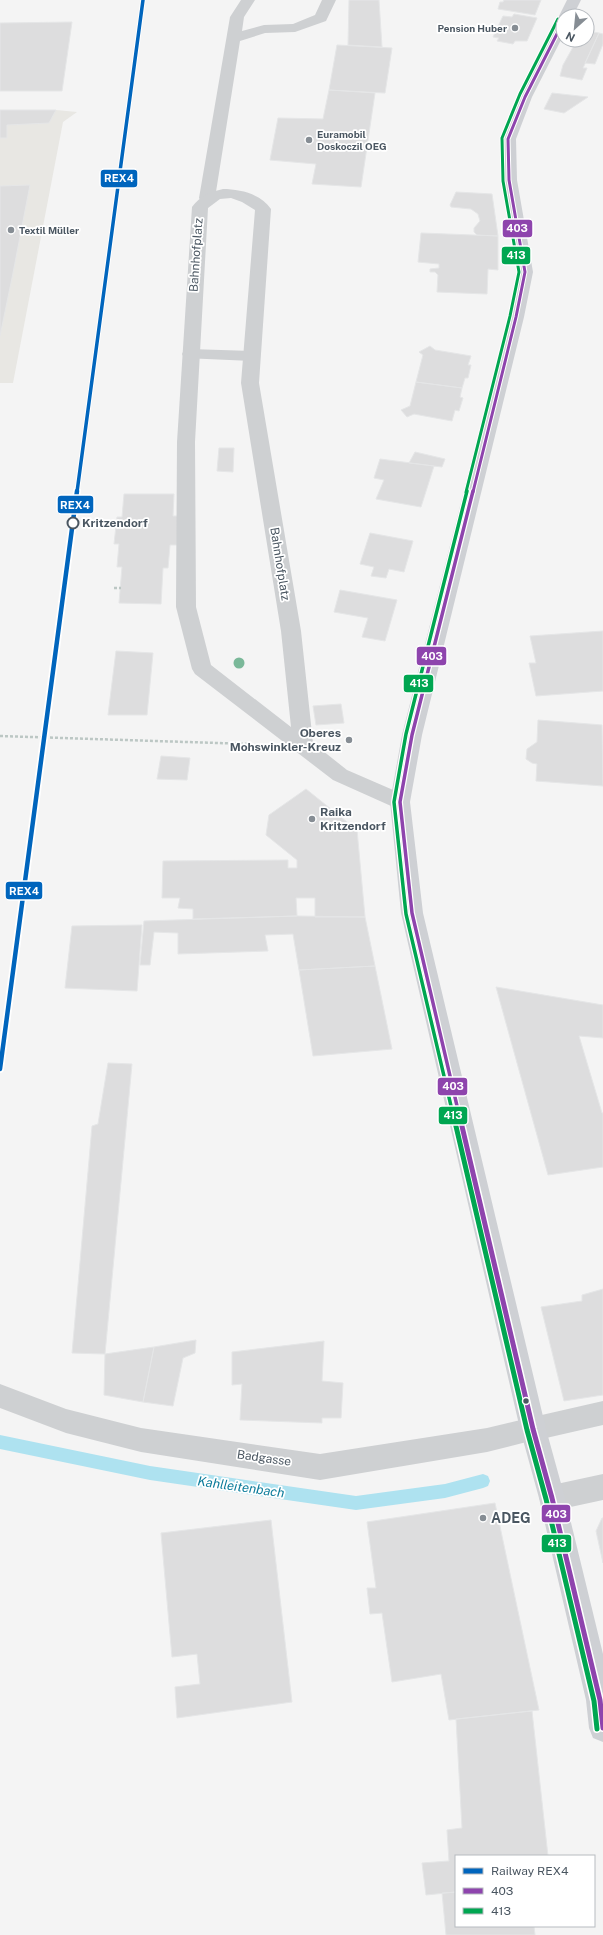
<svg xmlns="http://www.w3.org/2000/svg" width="603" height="1935" font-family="'Public Sans',sans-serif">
<rect width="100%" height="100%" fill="#f4f4f4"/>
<path fill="#e8e7e3" d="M0 110H56L77 112 63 122 13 383H0Z"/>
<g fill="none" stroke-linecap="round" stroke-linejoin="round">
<path fill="#aee2f0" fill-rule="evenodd" d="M0 1435 150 1466 356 1496 445 1484 483 1474 488 1476 490 1481 488 1486 483 1488 445 1498 356 1510 150 1480 0 1449Z"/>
</g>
<path fill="#ddddde" stroke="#e5e6e7" d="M349 0H379L382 47 348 45Z
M504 0H541L535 15 498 9 500 2H503Z
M514 14 537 18 527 41H515L513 44 497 41 499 38 493 37 503 16 512 17Z
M72 22 62 91H0V23Z
M587 31 599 33 583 68H587L582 80 560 76 563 65 577 40H587Z
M599 33 603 34V44L595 64 585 63Z
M337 45 392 48 385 93 329 90Z
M329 90 375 93 361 187 312 184 316 164 270 160 278 118 323 119Z
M552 93 588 97 564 113 544 109Z
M0 110H56L49 123 7 125V138H0Z
M30 185 13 273 0 336V186Z
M456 192 492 194 498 236 477 235 474 232V228L480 221 478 214 471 209 451 207 450 205Z
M421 233 498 236V270L488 269 487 294 437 292 438 275 435 272H430V269L439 268V264L418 262Z
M430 346 435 350 471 356 468 365H471L468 378H465L462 388 416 382 423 355 419 352Z
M416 382 462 388 460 397 463 398 459 411 455 410 452 421 414 414 407 417 401 410 410 406Z
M219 448H234L233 472 217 471Z
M415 452 445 459 442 467 409 463Z
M380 459 434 466 421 507 376 499 384 480 374 478Z
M124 494H174L173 516H178L177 545H170L168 568H163L161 604 119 603 122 567H117L119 544H114L117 517H122Z
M370 533 413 541 404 572 389 569 386 578 371 576 374 567 360 564Z
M340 590 397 600 385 641 362 637 368 618 334 612Z
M603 631V691L536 696 529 663H536L530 636Z
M116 651 153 653 147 715H108Z
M341 704 344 723 316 725 313 706Z
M538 720 602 725 603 786 536 781 537 764 532 763 526 759 527 749 537 742Z
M161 756 190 758 187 780 157 779Z
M306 789 357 830 365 917H315V898H296L297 916 193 919V909L178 908 180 898H162L163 861 288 860V868H297V860L266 835 269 815Z
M297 916 365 917 375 966 299 970 293 934 265 935 268 951 178 954V933L154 932 150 965H140L144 921Z
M142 925 137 991 65 988 72 926Z
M375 966 392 1049 313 1056 299 970Z
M496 987 603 1005V1038L579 1036 602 1113H603V1167L548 1175Z
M108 1063 132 1064 105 1354 72 1353 92 1126 98 1124Z
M603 1289V1395L564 1401 541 1307 582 1301V1295Z
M196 1340 195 1353 183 1358 173 1406 143 1402 154 1347Z
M324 1341 322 1381 343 1383 341 1418H322V1423L240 1420 242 1384 232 1385V1352Z
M154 1347 143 1402 104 1395 105 1354Z
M495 1503 539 1710 449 1720 441 1674 392 1682 382 1613 370 1614 367 1588H376L367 1522Z
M602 1518H603V1563L596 1531Z
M271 1520 292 1702 177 1718 175 1687 200 1684 197 1654 172 1657 161 1533Z
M532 1711 548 1856H456V1892L426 1895 422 1863 449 1861 447 1830 462 1828 456 1719Z
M456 1892V1926H534L535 1935H446L442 1893Z"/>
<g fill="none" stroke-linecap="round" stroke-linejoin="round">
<path stroke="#bcc7c4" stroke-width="2.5" stroke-dasharray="3 2" stroke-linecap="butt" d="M114 588H121
M0 736 249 744"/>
<path fill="#ced0d2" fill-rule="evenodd" d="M241 0H255L244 17 242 31 264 25 293 24 315 15 322 0H336L326 21 295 32 265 33 240 41 215 198 213 201 207 203 201 201 199 198 230 17Z
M190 349 252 351 258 352 260 356 258 360 252 361 184 358 182 354 184 350Z
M603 1401V1425L533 1441 524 1438 520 1429 524 1420 533 1417Z"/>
<path fill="#ced0d2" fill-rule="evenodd" d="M223 189C240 189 261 194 271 209L259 383 301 631 313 743 347 770 407 796 410 802 407 808 400 810 333 780 195 674 192 669 176 607 177 442 192 207C200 196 210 192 223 189ZM231 198 242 202 255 210 241 383 281 631 291 727 211 665 196 607 195 442 208 208 220 199Z
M0 1384 66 1409 141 1428 320 1454 487 1428 533 1417 542 1420 546 1429 542 1438 487 1452 320 1480 141 1452 66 1433 0 1408Z
M603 1474V1500L552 1511 543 1507 539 1498 543 1489 552 1485Z"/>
<path fill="#ced0d4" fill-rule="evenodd" d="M567 0H581L573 16H563V36L532 97 516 139 517 180 533 272 524 317 422 735 410 802 423 913 546 1429 565 1498 603 1654V1742L593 1738 589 1728 586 1700 539 1498 520 1429 401 913 390 802 402 735 508 317 517 272 501 180 500 139 518 97 556 22 561 18 559 16Z"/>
<g stroke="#fff" stroke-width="5">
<path id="bus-1-far2" d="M473 492 516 317 525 272 509 180 508 139 525 97 563 22"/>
</g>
<g stroke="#fff" stroke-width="6">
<path id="bus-1-far1" d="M461 1123 412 913 400 802 412 735 473 491"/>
</g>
<g stroke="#fff" stroke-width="8">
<path id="bus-1" d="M461 1122 533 1429 552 1498 600 1700 603 1728"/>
</g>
<g stroke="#fff" stroke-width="5">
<path id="bus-2-far2" d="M466 492 510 316 519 272 503 181 502 138 520 94 558 19"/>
</g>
<g stroke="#fff" stroke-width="6">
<path id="bus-2-far1" d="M455 1123 406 914 394 802 406 734 467 491"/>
</g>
<g stroke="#fff" stroke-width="8">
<path id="bus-2" d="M455 1122 527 1430 546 1499 594 1701 597 1729"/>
</g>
<use href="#bus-1-far2" stroke="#8e44ad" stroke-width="3"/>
<use href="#bus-1-far1" stroke="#8e44ad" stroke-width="3.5"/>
<use href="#bus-1" stroke="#8e44ad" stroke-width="5"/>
<use href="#bus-2-far2" stroke="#00a651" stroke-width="3"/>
<use href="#bus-2-far1" stroke="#00a651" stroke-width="3.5"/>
<use href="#bus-2" stroke="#00a651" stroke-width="5"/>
<g stroke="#fff" stroke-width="5.5">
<path id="rail-1-far1" d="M77 492 143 0"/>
</g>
<g stroke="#fff" stroke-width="8">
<path id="rail-1" d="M0 1069 77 491"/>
</g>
<use href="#rail-1-far1" stroke="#0065bd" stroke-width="3.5"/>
<use href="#rail-1" stroke="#0065bd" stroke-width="4.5"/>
</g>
<circle fill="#7ab899" cx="239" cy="663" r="5.5"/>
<g fill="#868d94" stroke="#fff" stroke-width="1.5">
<circle cx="515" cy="28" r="4"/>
<circle cx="309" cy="140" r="4"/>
<circle cx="11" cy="230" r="4"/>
<circle cx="349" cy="740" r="4"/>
<circle cx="312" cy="819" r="4"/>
<circle cx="483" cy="1518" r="4"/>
</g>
<circle fill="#fff" stroke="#4a5661" stroke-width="2" cx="73" cy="523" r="5.5"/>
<circle fill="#4a5661" stroke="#fff" stroke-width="1.5" cx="526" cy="1401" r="3.5"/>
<g text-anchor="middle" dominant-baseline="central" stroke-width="3.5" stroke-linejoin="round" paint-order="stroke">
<g font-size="10" font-weight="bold" fill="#4a5661" stroke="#fff" text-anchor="start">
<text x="507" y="28" text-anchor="end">Pension Huber</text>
<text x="317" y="134">Euramobil<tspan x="317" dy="12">Doskoczil OEG</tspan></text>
<text x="19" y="230">Textil Müller</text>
</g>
<g font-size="12" fill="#4a5661" stroke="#fff">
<text transform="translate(196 255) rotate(-86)">Bahnhofplatz</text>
<text transform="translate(280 564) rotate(81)">Bahnhofplatz</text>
<text transform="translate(264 1458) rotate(8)">Badgasse</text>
</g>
<g font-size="12" font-weight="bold" fill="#4a5661" stroke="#fff" text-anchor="start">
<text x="82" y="523">Kritzendorf</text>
</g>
<g font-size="12" font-weight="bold" fill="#4a5661" stroke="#fff" text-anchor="end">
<text x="341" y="733">Oberes<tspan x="341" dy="14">Mohswinkler-Kreuz</tspan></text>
<text x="320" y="812" text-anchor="start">Raika<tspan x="320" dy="14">Kritzendorf</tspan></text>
</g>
<g font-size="13" font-style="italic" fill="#0c7c9b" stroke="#fff">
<text transform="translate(241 1487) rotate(8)">Kahlleitenbach</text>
</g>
<g font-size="14" font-weight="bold" fill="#4a5661" stroke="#fff" text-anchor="start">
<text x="491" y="1518">ADEG</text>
</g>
</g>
<g stroke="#fff" stroke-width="1.5">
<rect x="100" y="169" width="38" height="19" rx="4" fill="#0065bd"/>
<rect x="502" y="219" width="31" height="19" rx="4" fill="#8e44ad"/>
<rect x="501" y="246" width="30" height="19" rx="4" fill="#00a651"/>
<rect x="57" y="495" width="37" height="19" rx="4" fill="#0065bd"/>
<rect x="416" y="646" width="31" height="20" rx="4" fill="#8e44ad"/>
<rect x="403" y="674" width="31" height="19" rx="4" fill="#00a651"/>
<rect x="5" y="881" width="38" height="19" rx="4" fill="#0065bd"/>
<rect x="437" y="1077" width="31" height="19" rx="4" fill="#8e44ad"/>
<rect x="438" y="1106" width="30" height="19" rx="4" fill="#00a651"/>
<rect x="541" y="1504" width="30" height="19" rx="4" fill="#8e44ad"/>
<rect x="541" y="1534" width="31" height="19" rx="4" fill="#00a651"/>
</g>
<g font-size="11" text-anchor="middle" font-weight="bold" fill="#fff">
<text x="119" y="182">REX4</text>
<text x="517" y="232">403</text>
<text x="516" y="259">413</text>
<text x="75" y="509">REX4</text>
<text x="432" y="660">403</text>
<text x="419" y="687">413</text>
<text x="24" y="895">REX4</text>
<text x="453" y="1090">403</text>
<text x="453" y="1119">413</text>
<text x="556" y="1518">403</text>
<text x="557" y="1547">413</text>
</g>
<rect x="455" y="1855" width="140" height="72" fill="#ffffff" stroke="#b7bbc0"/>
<rect x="463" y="1868" width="20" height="6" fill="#0065bd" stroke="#b7bbc0"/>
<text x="491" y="1875" font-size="12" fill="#4a5661">Railway REX4</text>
<rect x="463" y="1888" width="20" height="6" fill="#8e44ad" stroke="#b7bbc0"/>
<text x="491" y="1895" font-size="12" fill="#4a5661">403</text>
<rect x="463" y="1908" width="20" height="6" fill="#00a651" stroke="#b7bbc0"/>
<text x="491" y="1915" font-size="12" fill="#4a5661">413</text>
<g transform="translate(575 28) rotate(207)"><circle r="19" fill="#ffffff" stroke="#b7bbc0"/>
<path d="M0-3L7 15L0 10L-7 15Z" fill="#868d94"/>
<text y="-6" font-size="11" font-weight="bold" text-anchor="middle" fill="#4a5661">N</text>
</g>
</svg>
